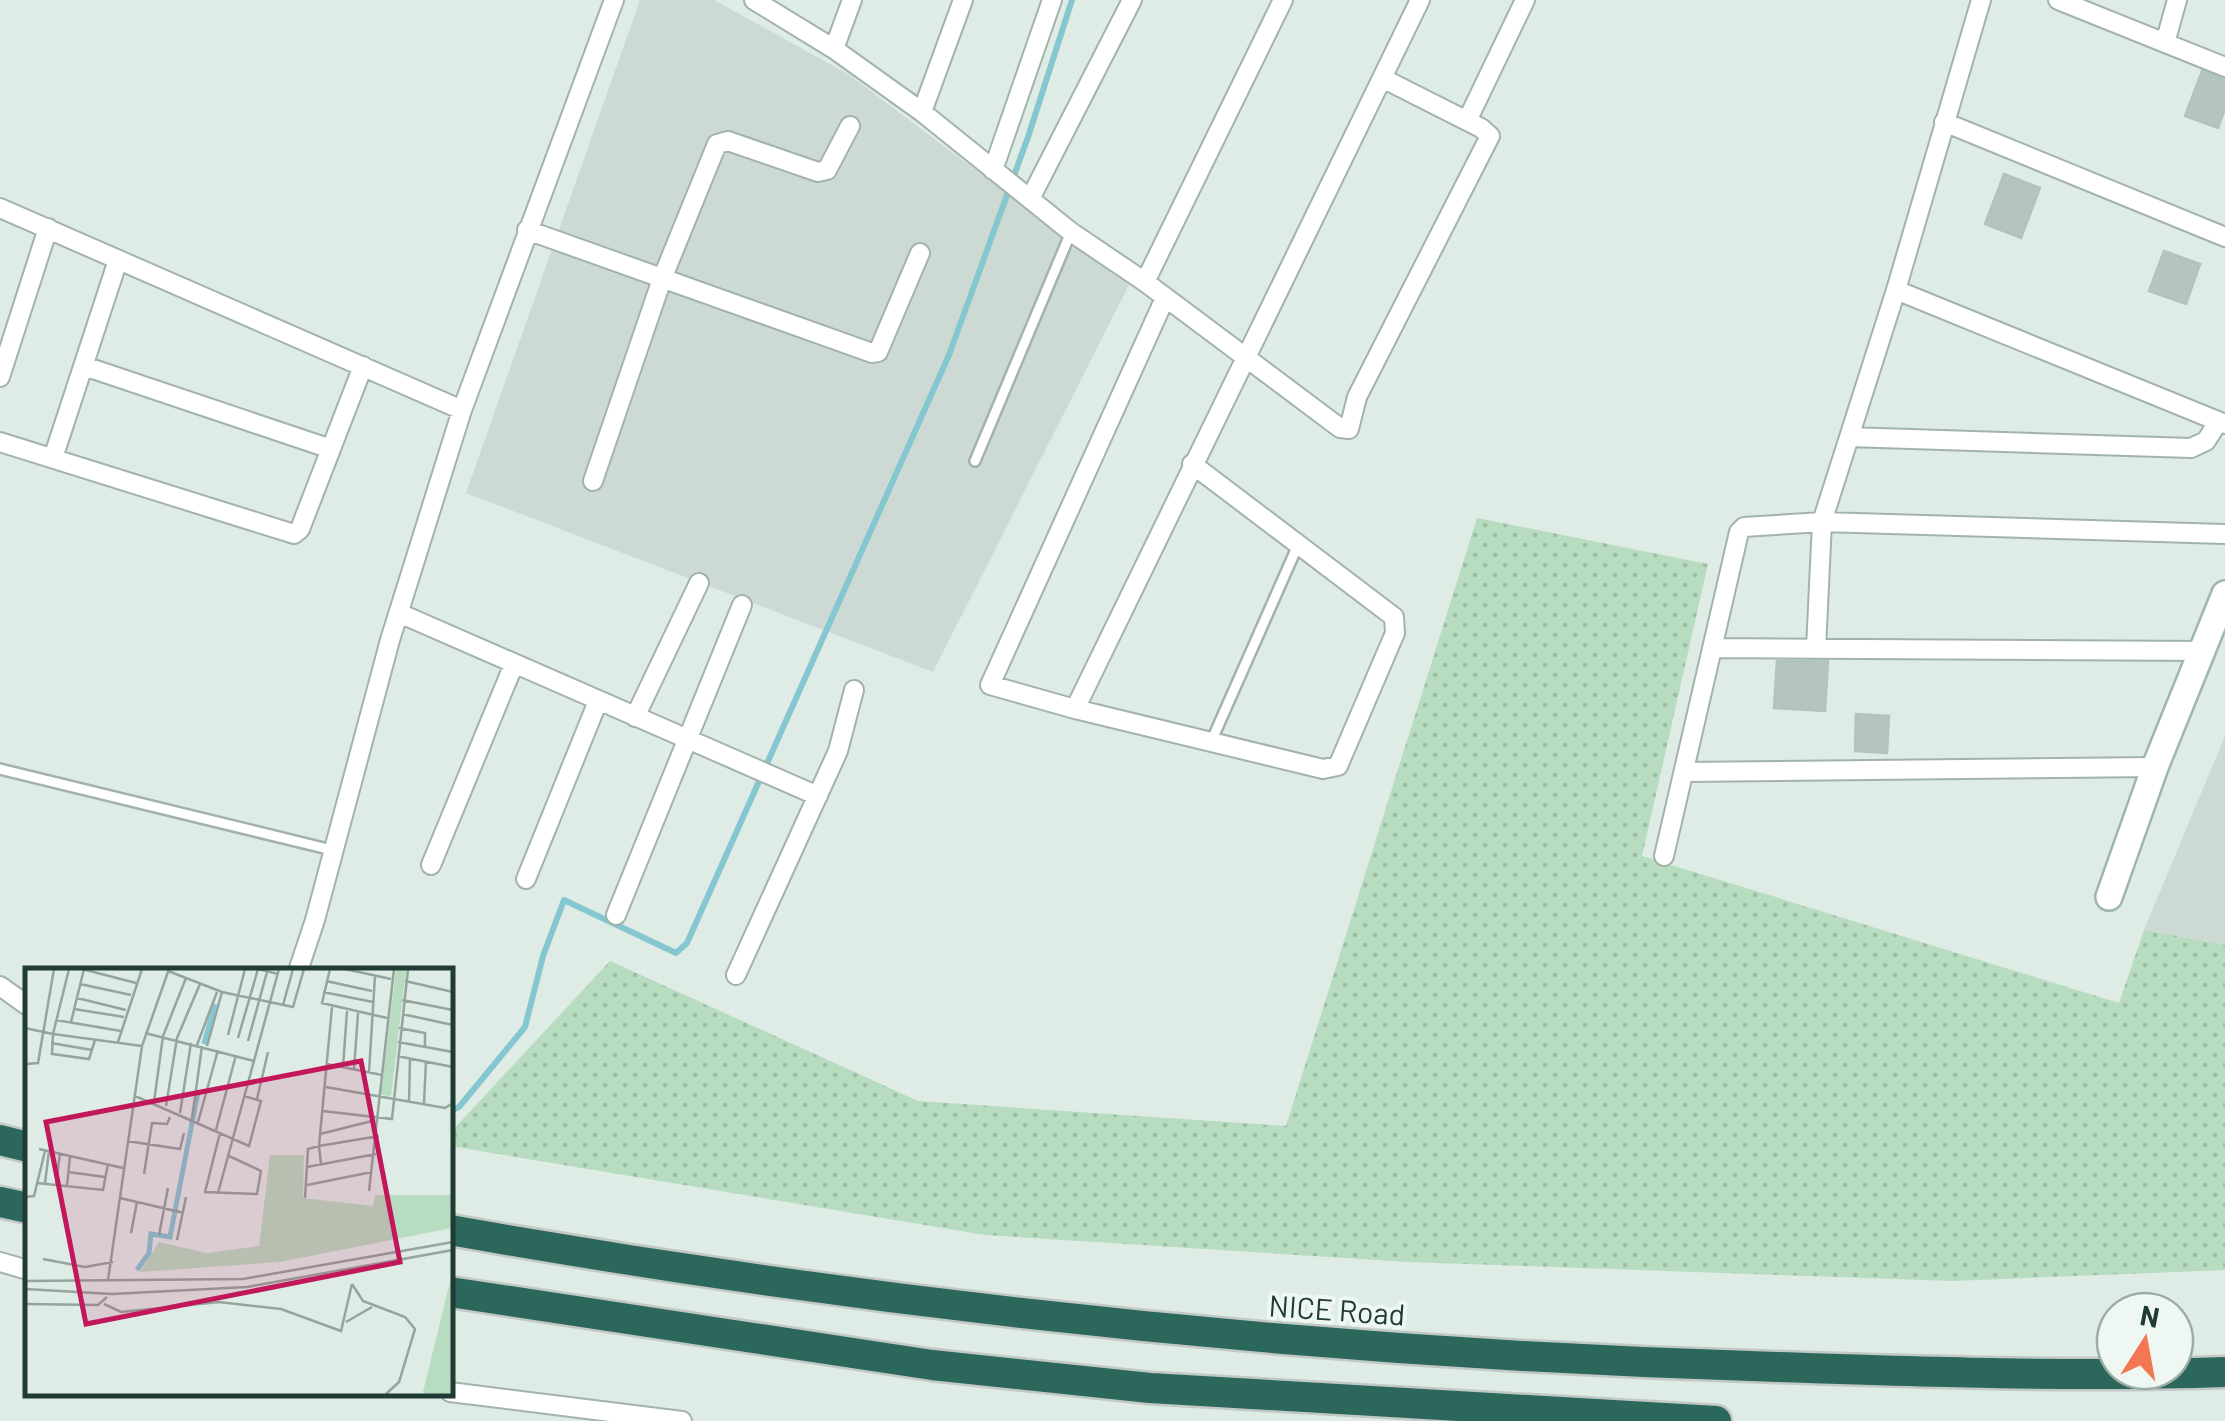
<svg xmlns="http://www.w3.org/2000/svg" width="2225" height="1421" font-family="Barlow,sans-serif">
<defs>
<pattern id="grass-dots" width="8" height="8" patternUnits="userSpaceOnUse" patternTransform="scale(2.5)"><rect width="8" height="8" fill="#b7dcc0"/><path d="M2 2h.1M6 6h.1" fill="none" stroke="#9dbea5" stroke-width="1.8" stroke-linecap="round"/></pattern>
</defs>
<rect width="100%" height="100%" fill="#dfebe5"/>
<path fill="#cddad4" d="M640 0H714L848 74 1129 285 933 672 466 493Z
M2225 736V945L2144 930Z"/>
<path fill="url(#grass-dots)" d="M1477 518 1708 564 1642 856 2119 1003 2144 930 2225 945V1270L1953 1281 1408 1262 985 1235 450 1146V1133L610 961 918 1101 1286 1126Z"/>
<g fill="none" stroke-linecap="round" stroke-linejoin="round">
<path stroke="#85c7d1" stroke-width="6" d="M450 1111 459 1107 525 1027 543 956 564 900 676 953 687 943 949 355 1028 137 1072 0"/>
</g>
<path fill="#b4c5be" stroke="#b1c4bc" stroke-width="2.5" d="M2202 71 2225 79V109L2218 128 2185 116Z
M2004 174 2040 188 2021 238 1985 224Z
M2164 251 2200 264 2186 304 2149 291Z
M1777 661H1828L1825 711 1774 708Z
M1856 714 1889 716 1887 753 1855 751Z"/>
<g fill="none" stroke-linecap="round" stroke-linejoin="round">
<g stroke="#a2b3ac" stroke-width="14">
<path id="lane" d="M975 461 1071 232
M1211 742 1298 545
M0 769 332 850"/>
</g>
<g stroke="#a2b3ac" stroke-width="22">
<path id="street" d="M754 0 834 49 922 112 1071 232 1145 282 1340 428 1349 429 1357 397 1490 136 1481 128 1382 78
M1981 0 1896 290 1822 522 2225 534
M2058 0 2225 67
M2165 43 2177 0
M834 49 852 0
M922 112 963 0
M1467 121 1525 0
M1944 122 2225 237
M993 170 1052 0
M1030 199 1132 0
M0 208 462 410
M527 230 872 353 878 352 920 253
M1145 282 1283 0
M1896 290 2225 424
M1165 298 990 685 1075 709 1323 769 1338 766 1395 633 1394 617 1192 464
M84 366 331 449
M0 377 48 228
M1849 437 2191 448 2206 441 2218 422
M0 442 294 534 300 529 363 366
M53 458 118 260
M593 481 662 279 717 144 728 141 818 172 827 170 850 126
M399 613 818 796
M1712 648 2203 651
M1075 709 1420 0
M635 717 699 583
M1684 772 2155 767
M1664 856 1739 532 1744 527 1822 522 1816 649
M431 865 514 664
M526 879 598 701
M616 915 742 605
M298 971 315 920 390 640 462 410 614 0
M736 975 838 751 854 690
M0 986 28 1006
M0 1262 28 1270
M450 1392 682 1421"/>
</g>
<g stroke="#9eb6ad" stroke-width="30">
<path id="secondary" d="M2109 897 2155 767 2225 594"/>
</g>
<g stroke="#c1c8c6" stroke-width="35">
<path id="highway" d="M0 1140 28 1147
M0 1202 28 1208
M450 1230C890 1308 1331 1354 1777 1367 1926 1372 2076 1377 2225 1372
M450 1292 932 1365 1150 1388 1716 1421"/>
</g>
<use href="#lane" stroke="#fff" stroke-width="9"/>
<use href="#street" stroke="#fff" stroke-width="18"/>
<use href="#secondary" stroke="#fff" stroke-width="25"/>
<use href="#highway" stroke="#2b675a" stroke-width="30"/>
</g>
<g text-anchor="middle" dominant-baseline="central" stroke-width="8" stroke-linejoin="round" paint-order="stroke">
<g font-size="30" fill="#203b33" stroke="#eff7f3">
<text transform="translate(1337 1309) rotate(4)">NICE Road</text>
</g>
</g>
<g transform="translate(25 968)">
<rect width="428" height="428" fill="#dfebe5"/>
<path d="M245 187H279L278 230 348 238 350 227H427V260L255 294 115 304 134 274 182 285 234 278Z" fill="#b7dcc0"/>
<path d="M427 306V426H400L398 424Z" fill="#b7dcc0"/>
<path d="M371 1H381L366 128 356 127Z" fill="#b7dcc0"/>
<path fill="none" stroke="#85c7d1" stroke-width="5" d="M179 76 190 36M112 302 124 285 126 266 145 269 173 124"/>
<path fill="none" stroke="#93a59e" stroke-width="2.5" d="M44 1 28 66 117 78M57 1 111 15M305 1 297 35 362 50M320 1 366 11M143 3 197 24 268 39 279 1M301 13 347 23M380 13 428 24M55 16 106 27M298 24 348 34M52 30 101 42M377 32 428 42M258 37 268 1M307 39 294 178 354 168M49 41 99 49M377 46 428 57M31 52 96 63M46 54 59 1M0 60 28 66 27 86 64 91 70 72M374 60 400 65V79M120 65 229 93M203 67 220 1M213 70 233 1 253 6M223 73 242 4M93 74 117 1M373 74 428 84M26 75 67 82M172 77 192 24M182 78 197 24M372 88 428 99M0 96 13 95 29 1M302 96 357 107M318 99 322 43M329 101 333 45M344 104 350 8M301 119 420 140 428 135M110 128 224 178 236 133 219 128M232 131 243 84M129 134 138 68 161 10M384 134 385 90M399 135 401 93M141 138 152 70 175 16M298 143 367 151 383 1M155 145 166 75M167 151 177 78M173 154 193 82M191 162 211 87M195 165 180 224 232 226 236 203 204 188M295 166 347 153M102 173 155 181 159 165M14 181 98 200M282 199 351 186M43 204 80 209M119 206 127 155 142 156 145 149M12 215 78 222 83 196M20 215 24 183M31 217 35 185M282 217 347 204M42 218 45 188M344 223 369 1M193 225 254 1M0 229 9 228 20 183M95 230 159 245M280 230 283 181 294 178 296 196M106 265 112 234M134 267 143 220M152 272 161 229M18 291 60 299 88 294M83 312 117 78 144 1M0 313 218 311 428 274M327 316 338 333 380 349 390 361 374 414 361 426M0 321 87 326 222 319 428 282M0 336 73 337 82 329M79 336 96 344 194 334 256 341 316 363 327 316M321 354 347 339"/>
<path fill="#c2185b" fill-opacity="0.15" stroke="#c2185b" stroke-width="5" d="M336 93 375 294 61 356 21 154Z"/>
<rect width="428" height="428" fill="none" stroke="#203b33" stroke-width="5"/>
</g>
<g transform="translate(2145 1341) rotate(11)"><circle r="48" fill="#eff7f3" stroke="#9caca6" stroke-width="2.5"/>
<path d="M0-8L18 38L0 25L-18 38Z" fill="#f47753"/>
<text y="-15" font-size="28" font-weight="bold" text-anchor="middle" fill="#203b33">N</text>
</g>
</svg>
